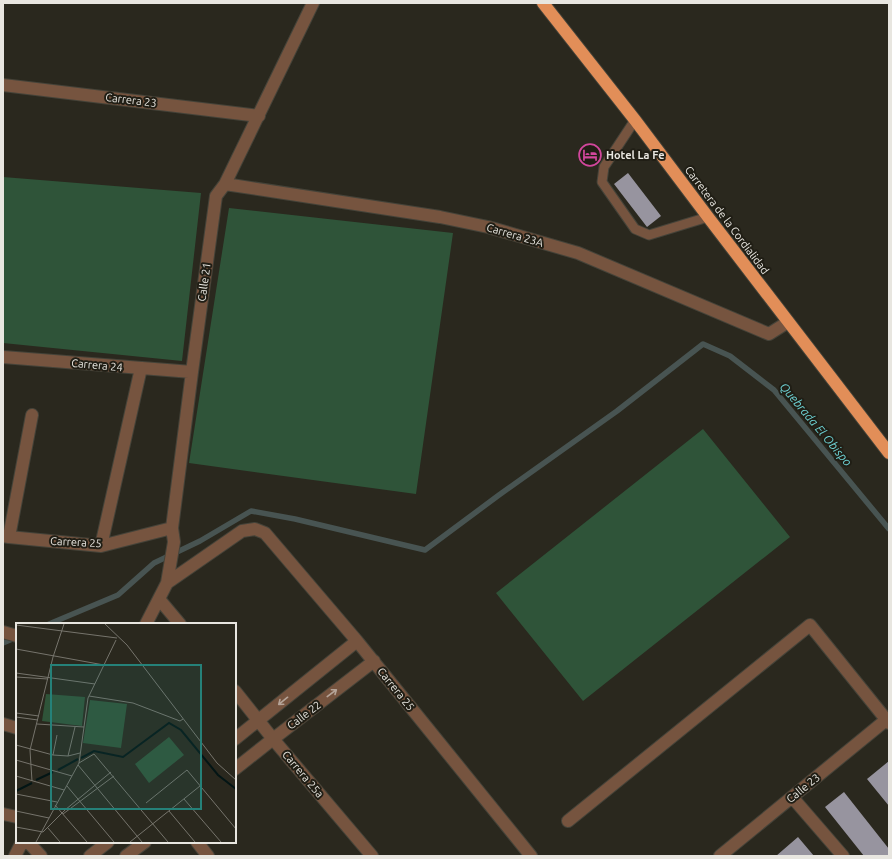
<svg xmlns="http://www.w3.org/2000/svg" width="892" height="859" font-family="Ubuntu,sans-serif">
<rect width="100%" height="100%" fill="#2a281e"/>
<path fill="#2f5439" d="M3 177 201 193 182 361 3 343Z
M229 208 453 233 416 494 189 463Z
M703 429 790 537 583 701 496 593Z"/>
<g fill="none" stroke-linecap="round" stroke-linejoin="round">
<path stroke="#485452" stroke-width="5.5" d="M49 624 118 595 154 563 200 541 251 511 295 519 425 550 499 495 617 411 703 344 730 356 774 390 889 529
M3 643 17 637"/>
</g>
<path fill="#97949f" d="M628 173 661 216 647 227 614 184Z
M889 761V806L867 779Z
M844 792 889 849V856H864L825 807Z
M798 837 814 856H776Z"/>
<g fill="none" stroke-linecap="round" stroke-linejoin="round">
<g stroke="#454339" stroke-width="11">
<path id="lane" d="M635 120 604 167 602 182 635 229 649 235 708 217"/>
</g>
<g stroke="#454339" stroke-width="14">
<path id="street" d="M3 85 259 116
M225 184 440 217 488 227 578 253 769 334 788 322
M3 357 192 372
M3 536 9 537 101 546 172 528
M9 537 32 415
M101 546 141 368
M167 583 174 542 172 528 192 372 216 196 225 184 313 3
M159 599 180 624
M146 624 167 583 242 531 255 529 265 533 357 641 531 856
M3 632 17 636
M235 691 273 739 372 856
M3 724 17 728
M235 739 357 641
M235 769 273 739 374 661
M792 797 843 856
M3 814 17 817
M568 821 810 625 889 723
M28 842 41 856
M197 842 208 856
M15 856 22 842
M90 856 108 842
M126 856 145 842
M720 856 886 720"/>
</g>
<g stroke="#454339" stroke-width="14">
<path id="highway" d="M543 3 635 120 708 217 889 453"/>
</g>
<use href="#lane" stroke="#76543f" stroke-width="9"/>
<use href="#street" stroke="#76543f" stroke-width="12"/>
<use href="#highway" stroke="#e28e58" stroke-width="12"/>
</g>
<defs><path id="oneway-shaft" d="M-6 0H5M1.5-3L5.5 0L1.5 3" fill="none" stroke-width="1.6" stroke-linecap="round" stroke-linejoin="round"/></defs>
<g stroke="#b5a498">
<use href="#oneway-shaft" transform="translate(332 693) rotate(-37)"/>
<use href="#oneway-shaft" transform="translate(283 701) rotate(141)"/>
</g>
<defs>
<g id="hotel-ring" transform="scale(1.15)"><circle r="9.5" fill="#201e15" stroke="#d1479c" stroke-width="1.5"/><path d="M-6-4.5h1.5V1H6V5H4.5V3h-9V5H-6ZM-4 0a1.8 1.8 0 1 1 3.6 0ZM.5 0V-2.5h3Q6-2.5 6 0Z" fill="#d1479c"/></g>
</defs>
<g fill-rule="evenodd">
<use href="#hotel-ring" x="590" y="155"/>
</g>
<g text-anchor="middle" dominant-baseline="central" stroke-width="4" stroke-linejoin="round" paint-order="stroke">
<g font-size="11" fill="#e8e6e0" stroke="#201e15">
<text transform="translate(131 100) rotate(7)">Carrera 23</text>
<text transform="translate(727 220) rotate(53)">Carretera de la Cordialidad</text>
<text transform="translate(515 235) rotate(16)">Carrera 23A</text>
<text transform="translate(204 282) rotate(-82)">Calle 21</text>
<text transform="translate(97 365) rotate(5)">Carrera 24</text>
<text transform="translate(76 542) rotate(3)">Carrera 25</text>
<text transform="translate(396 689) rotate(51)">Carrera 25</text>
<text transform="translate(304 715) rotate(-37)">Calle 22</text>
<text transform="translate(303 774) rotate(50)">Carrera 25a</text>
<text transform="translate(803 788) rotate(-39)">Calle 23</text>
</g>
<g font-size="11" font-weight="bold" fill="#e8e6e0" stroke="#201e15" text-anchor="start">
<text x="606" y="155">Hotel La Fe</text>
</g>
<g font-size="12" font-style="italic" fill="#6dd1d3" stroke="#201e15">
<text transform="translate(816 424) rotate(50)">Quebrada El Obispo</text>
</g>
</g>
<g transform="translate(16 623)">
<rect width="220" height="220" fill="#2a281e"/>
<path d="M30 71 69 74 66 103 26 98ZM74 77 111 81 105 125 67 120ZM153 114 168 132 133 160 119 141Z" fill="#2f5439"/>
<path fill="none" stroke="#031515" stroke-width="2" d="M65 135 78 128 107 134 153 100 165 107 202 152 220 166M42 147 62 136M20 157 37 149M0 168 16 160"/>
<path fill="none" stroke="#76746c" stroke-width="1" d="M89 1 111 22 201 140 220 157M0 2 101 15M0 26 88 42M0 50 79 61M0 54 32 56M73 73 117 80 164 98 167 96M0 90 23 93M0 94 22 97M21 101 68 104M0 122 37 132 52 133 64 130M37 132 41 112M52 133 59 104M0 137 56 153M63 140 72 75 100 17M62 142 126 219M0 153 48 167M16 158 14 127 37 34 48 1M51 163 98 219M0 171 41 179M168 176 205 219M130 180 171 147 220 206M39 182 71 219M0 188 33 195M153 188 179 219M47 191 98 153M0 204 27 209 49 187 95 149M32 205 44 219M20 219 63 140 78 131 152 219M114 219 184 163"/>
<path fill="#258179" fill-opacity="0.15" stroke="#258179" stroke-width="2" d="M35 42H185V186H35Z"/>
<rect width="220" height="220" fill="none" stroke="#e8e6e0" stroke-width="2"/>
</g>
<rect width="892" height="859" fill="none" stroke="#e8e6e0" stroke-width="8"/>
</svg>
